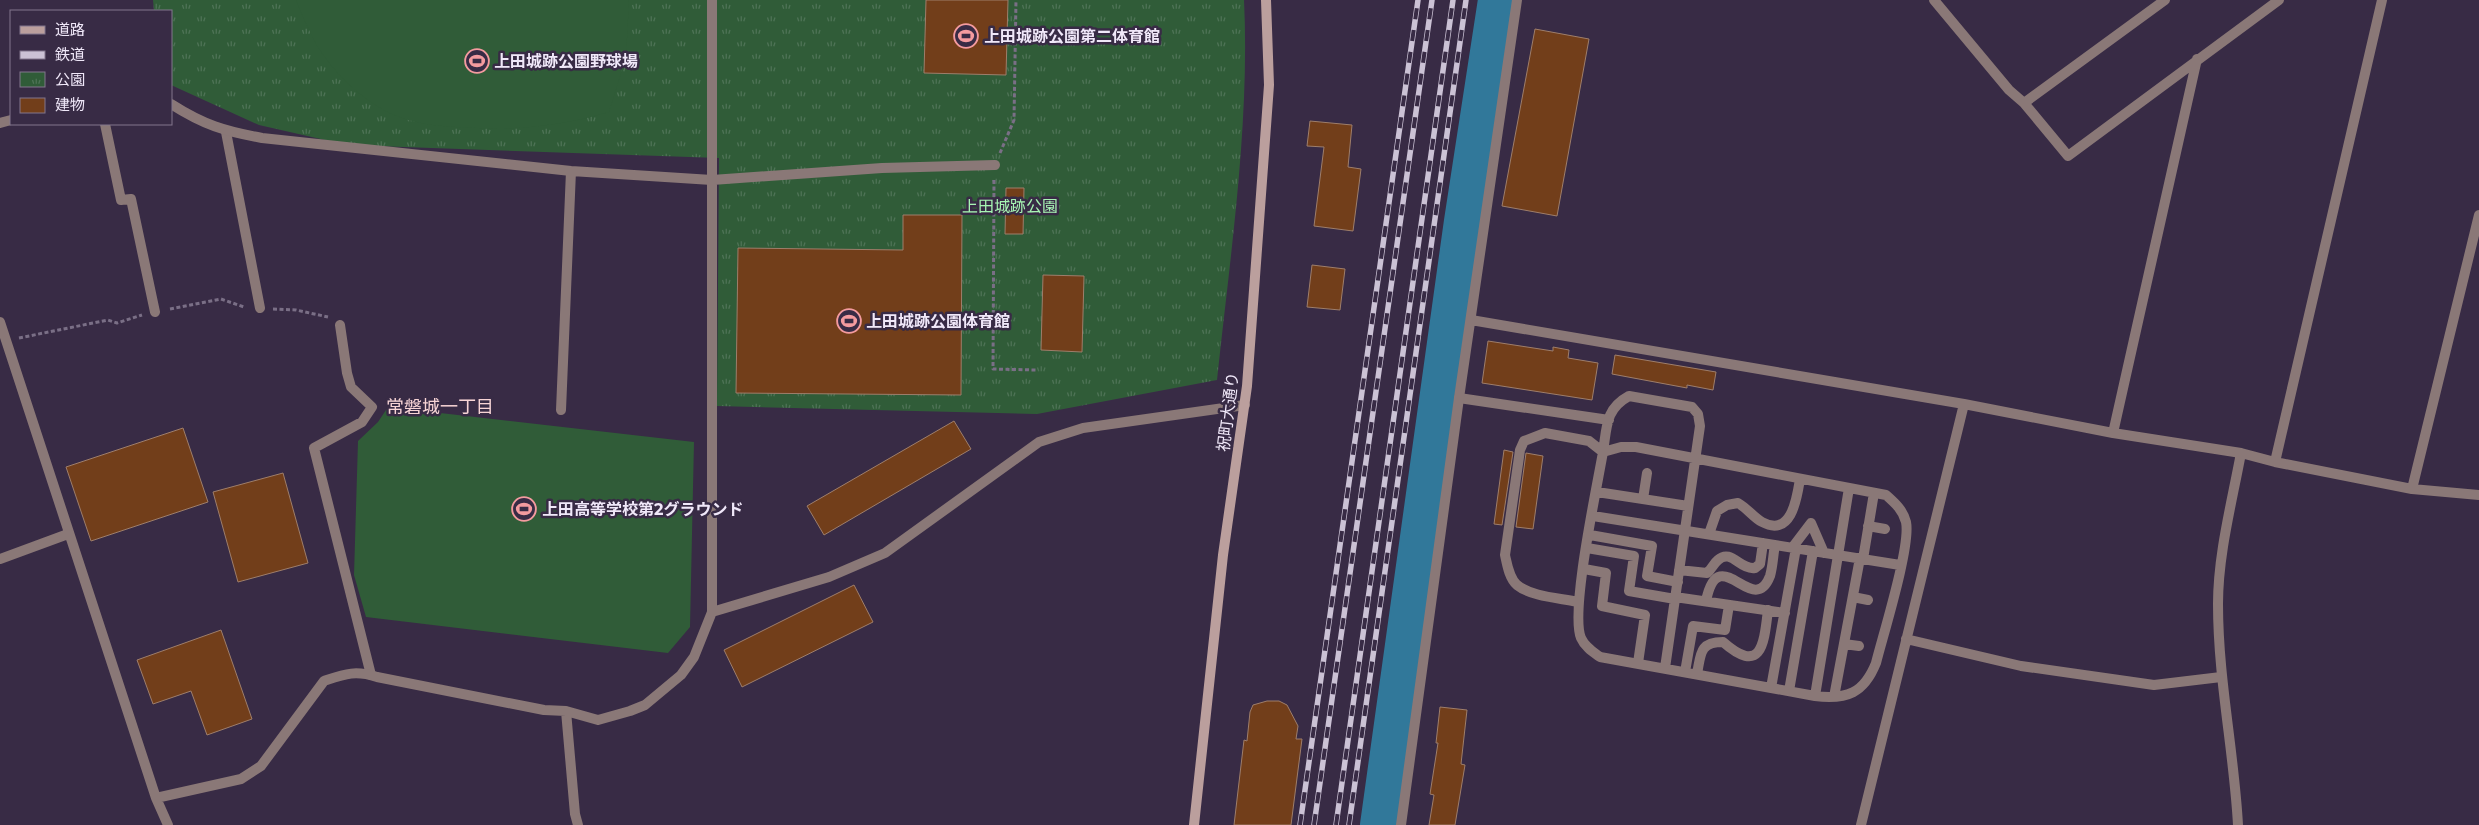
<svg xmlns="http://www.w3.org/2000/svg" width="2479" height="825" font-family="Montserrat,'Noto Sans JP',sans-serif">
<defs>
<pattern id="park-tufts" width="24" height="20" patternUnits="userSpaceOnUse" patternTransform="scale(1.25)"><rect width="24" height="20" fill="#305c38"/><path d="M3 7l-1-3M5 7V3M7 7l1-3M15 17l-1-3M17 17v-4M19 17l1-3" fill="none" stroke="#4e7356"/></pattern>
</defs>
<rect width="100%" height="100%" fill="#382b45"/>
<path fill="url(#park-tufts)" d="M153 0H1244C1250 124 1230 257 1217 380L1037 414 717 406 719 158 347 145 259 125 171 85V11H154Z"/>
<path fill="#305c38" d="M296 0H629L626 57 609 112C565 125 523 130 478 128 449 127 418 126 392 114 361 100 328 68 313 38 307 26 301 13 296 0Z
M388 407 694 442 690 627 668 653 366 617 354 575 358 441 378 422Z"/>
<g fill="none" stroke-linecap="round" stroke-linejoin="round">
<path stroke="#31789a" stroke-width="38" d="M1379 825 1463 221 1497 0"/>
</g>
<path fill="#723e1a" stroke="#9e7e6b" d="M926 0H1008L1006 75 924 73Z
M1535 29 1589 39 1557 216 1502 206Z
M1310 121 1352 125 1348 167 1361 169 1353 231 1314 226 1324 147 1307 146Z
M1006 188H1024L1023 234H1005Z
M903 215H962L961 395 736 393 738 248 903 250Z
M1312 265 1345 269 1340 310 1307 307Z
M1043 275 1084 276 1082 352 1041 350Z
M1488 341 1553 351V347L1569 350 1568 358 1598 363 1592 400 1482 383Z
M1615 355 1716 372 1713 390 1687 385V388L1612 374Z
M954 421 971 449 824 535 807 506Z
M183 428 208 502 91 541 66 467Z
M1504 450 1513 452 1502 525 1494 524Z
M1526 453 1543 456 1533 529 1516 527Z
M283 473 308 563 238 582 213 492Z
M854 585 873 622 742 687 724 650Z
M221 630 252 719 207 735 191 691 153 704 137 660Z
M1267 701H1279L1287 705 1298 726 1296 739H1302L1291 825H1234L1244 740 1247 741 1250 712 1253 705Z
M1440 707 1467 710 1461 764 1465 765 1455 825H1429L1434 795 1430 794 1438 743H1436Z"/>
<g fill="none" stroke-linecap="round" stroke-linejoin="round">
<path stroke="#7a6f86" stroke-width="3" stroke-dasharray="4 2.5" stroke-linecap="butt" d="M1000 153 1014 120 1016 0
M994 180 993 369 1036 370
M170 309 221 299 244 307
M273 309 296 310 328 317
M19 338 108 320 117 323 142 315"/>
<path stroke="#8a7877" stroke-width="10" d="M105 124 121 200 131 199 155 312
M226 132 260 308
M340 325 347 373 351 387 372 407 362 422 314 448 371 675
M1459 398 1609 420
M1621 447H1636L1886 495C1895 503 1903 510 1906 522 1911 546 1883 635 1876 663 1864 693 1847 700 1815 696L1600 657C1593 652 1585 647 1581 638 1570 612 1597 487 1603 452Z
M1603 452C1607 427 1605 409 1629 396L1692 407 1698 414 1700 426 1665 668
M1597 492 1688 506
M1643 499 1647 473
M1593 516 1900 565
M1868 526 1885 529
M1709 534 1717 511 1727 505 1738 503C1747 508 1753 517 1762 522 1792 538 1797 497 1800 479
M1590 535 1652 546 1647 576 1678 582
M1587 548 1634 556 1629 591 1675 599
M1792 548 1811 523 1824 553
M1863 559 1874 493
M1584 569 1606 573 1602 606 1645 615 1638 663
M1679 570 1707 573C1712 569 1713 564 1718 560 1731 548 1740 570 1755 568L1760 564 1763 543
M1675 597 1785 613
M1853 597 1868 600
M1706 601C1719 538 1753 620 1770 576 1773 566 1773 555 1775 545
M1578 602C1560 598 1532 597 1517 585 1509 578 1507 564 1505 555L1520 450 1524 441 1545 433 1589 441 1603 452
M1844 644 1859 646
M1685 672 1693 626 1725 630 1729 605
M1697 674C1701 654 1699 642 1723 642 1762 676 1764 643 1768 610
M1771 688 1796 548
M1789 691 1813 551
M1815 696 1849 488
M1834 697 1860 558"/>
<path stroke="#8a7877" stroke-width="10" d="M1934 0 2009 90 2024 103 2068 156 2279 0
M2024 103 2165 0
M171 104C204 125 224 131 262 138L571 171 712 180 882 168 995 165
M0 123 11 120
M1471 320 1964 404 2113 433 2241 453 2275 462 2412 489 2479 495
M0 322 156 798 168 825
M561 410 571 171
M2113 433 2197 59
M2275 462 2382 0
M2412 489 2479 215
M0 559 68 534
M712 612 829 577 885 553 1039 442 1083 428 1245 405
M1906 639 2021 666 2154 685 2221 677
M566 711 575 814 578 825
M156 798 241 779 261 766 324 681C345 674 355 670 377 677L544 710 566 711 598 720 630 711 645 705 681 675 694 657 712 612V0
M1401 825 1459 398 1517 0
M1861 825 1964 404
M2238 825C2234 751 2218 679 2218 604 2218 554 2232 502 2241 453"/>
<path stroke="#bb9f9d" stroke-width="10" d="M1194 825 1223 555 1247 386 1269 85 1266 0"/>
<g stroke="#cbc2d5" stroke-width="5.5">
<path id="rail" d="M1300 825 1418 0
M1314 825 1432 0
M1336 825 1453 0
M1349 825 1466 0"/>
</g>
<use href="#rail" stroke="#382b45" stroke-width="4" stroke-dasharray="11" stroke-linecap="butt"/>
</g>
<defs>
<g id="stadium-ring" transform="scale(1.25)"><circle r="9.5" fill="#382b45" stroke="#f49b9f" stroke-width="1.5"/><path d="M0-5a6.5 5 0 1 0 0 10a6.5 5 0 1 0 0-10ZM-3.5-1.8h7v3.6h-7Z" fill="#f49b9f"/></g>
</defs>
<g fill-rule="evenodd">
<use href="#stadium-ring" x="966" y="36"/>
<use href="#stadium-ring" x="477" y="61"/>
<use href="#stadium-ring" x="849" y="321"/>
<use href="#stadium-ring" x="524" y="509"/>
</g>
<g text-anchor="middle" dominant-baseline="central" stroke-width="5" stroke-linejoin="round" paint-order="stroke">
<g font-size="16" font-weight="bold" fill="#f0e8f9" stroke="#382b45" text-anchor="start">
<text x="984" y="36">上田城跡公園第二体育館</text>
<text x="494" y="61">上田城跡公園野球場</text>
<text x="866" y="321">上田城跡公園体育館</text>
<text x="542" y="509">上田高等学校第2グラウンド</text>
</g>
<g font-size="16" fill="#a7f5b3" stroke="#382b45">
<text x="1010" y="206">上田城跡公園</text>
</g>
<g font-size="16" fill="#f0e8f9" stroke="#382b45">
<text transform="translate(1228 412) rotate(-83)">祝町大通り</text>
</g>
<g font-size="18" fill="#f7d4d5" stroke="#382b45">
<text x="440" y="407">常磐城一丁目</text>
</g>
</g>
<rect x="10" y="10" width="162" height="115" fill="#382b45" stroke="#82778d"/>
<rect x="20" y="26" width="25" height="8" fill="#bb9f9d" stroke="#82778d"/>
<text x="55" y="35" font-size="15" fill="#f0e8f9">道路</text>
<rect x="20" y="51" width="25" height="8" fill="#cbc2d5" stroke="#82778d"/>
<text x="55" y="60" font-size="15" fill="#f0e8f9">鉄道</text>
<rect x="20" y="72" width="25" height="15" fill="url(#park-tufts)" stroke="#82778d"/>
<text x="55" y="85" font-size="15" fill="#f0e8f9">公園</text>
<rect x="20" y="98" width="25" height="15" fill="#723e1a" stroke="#82778d"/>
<text x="55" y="110" font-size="15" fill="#f0e8f9">建物</text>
</svg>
